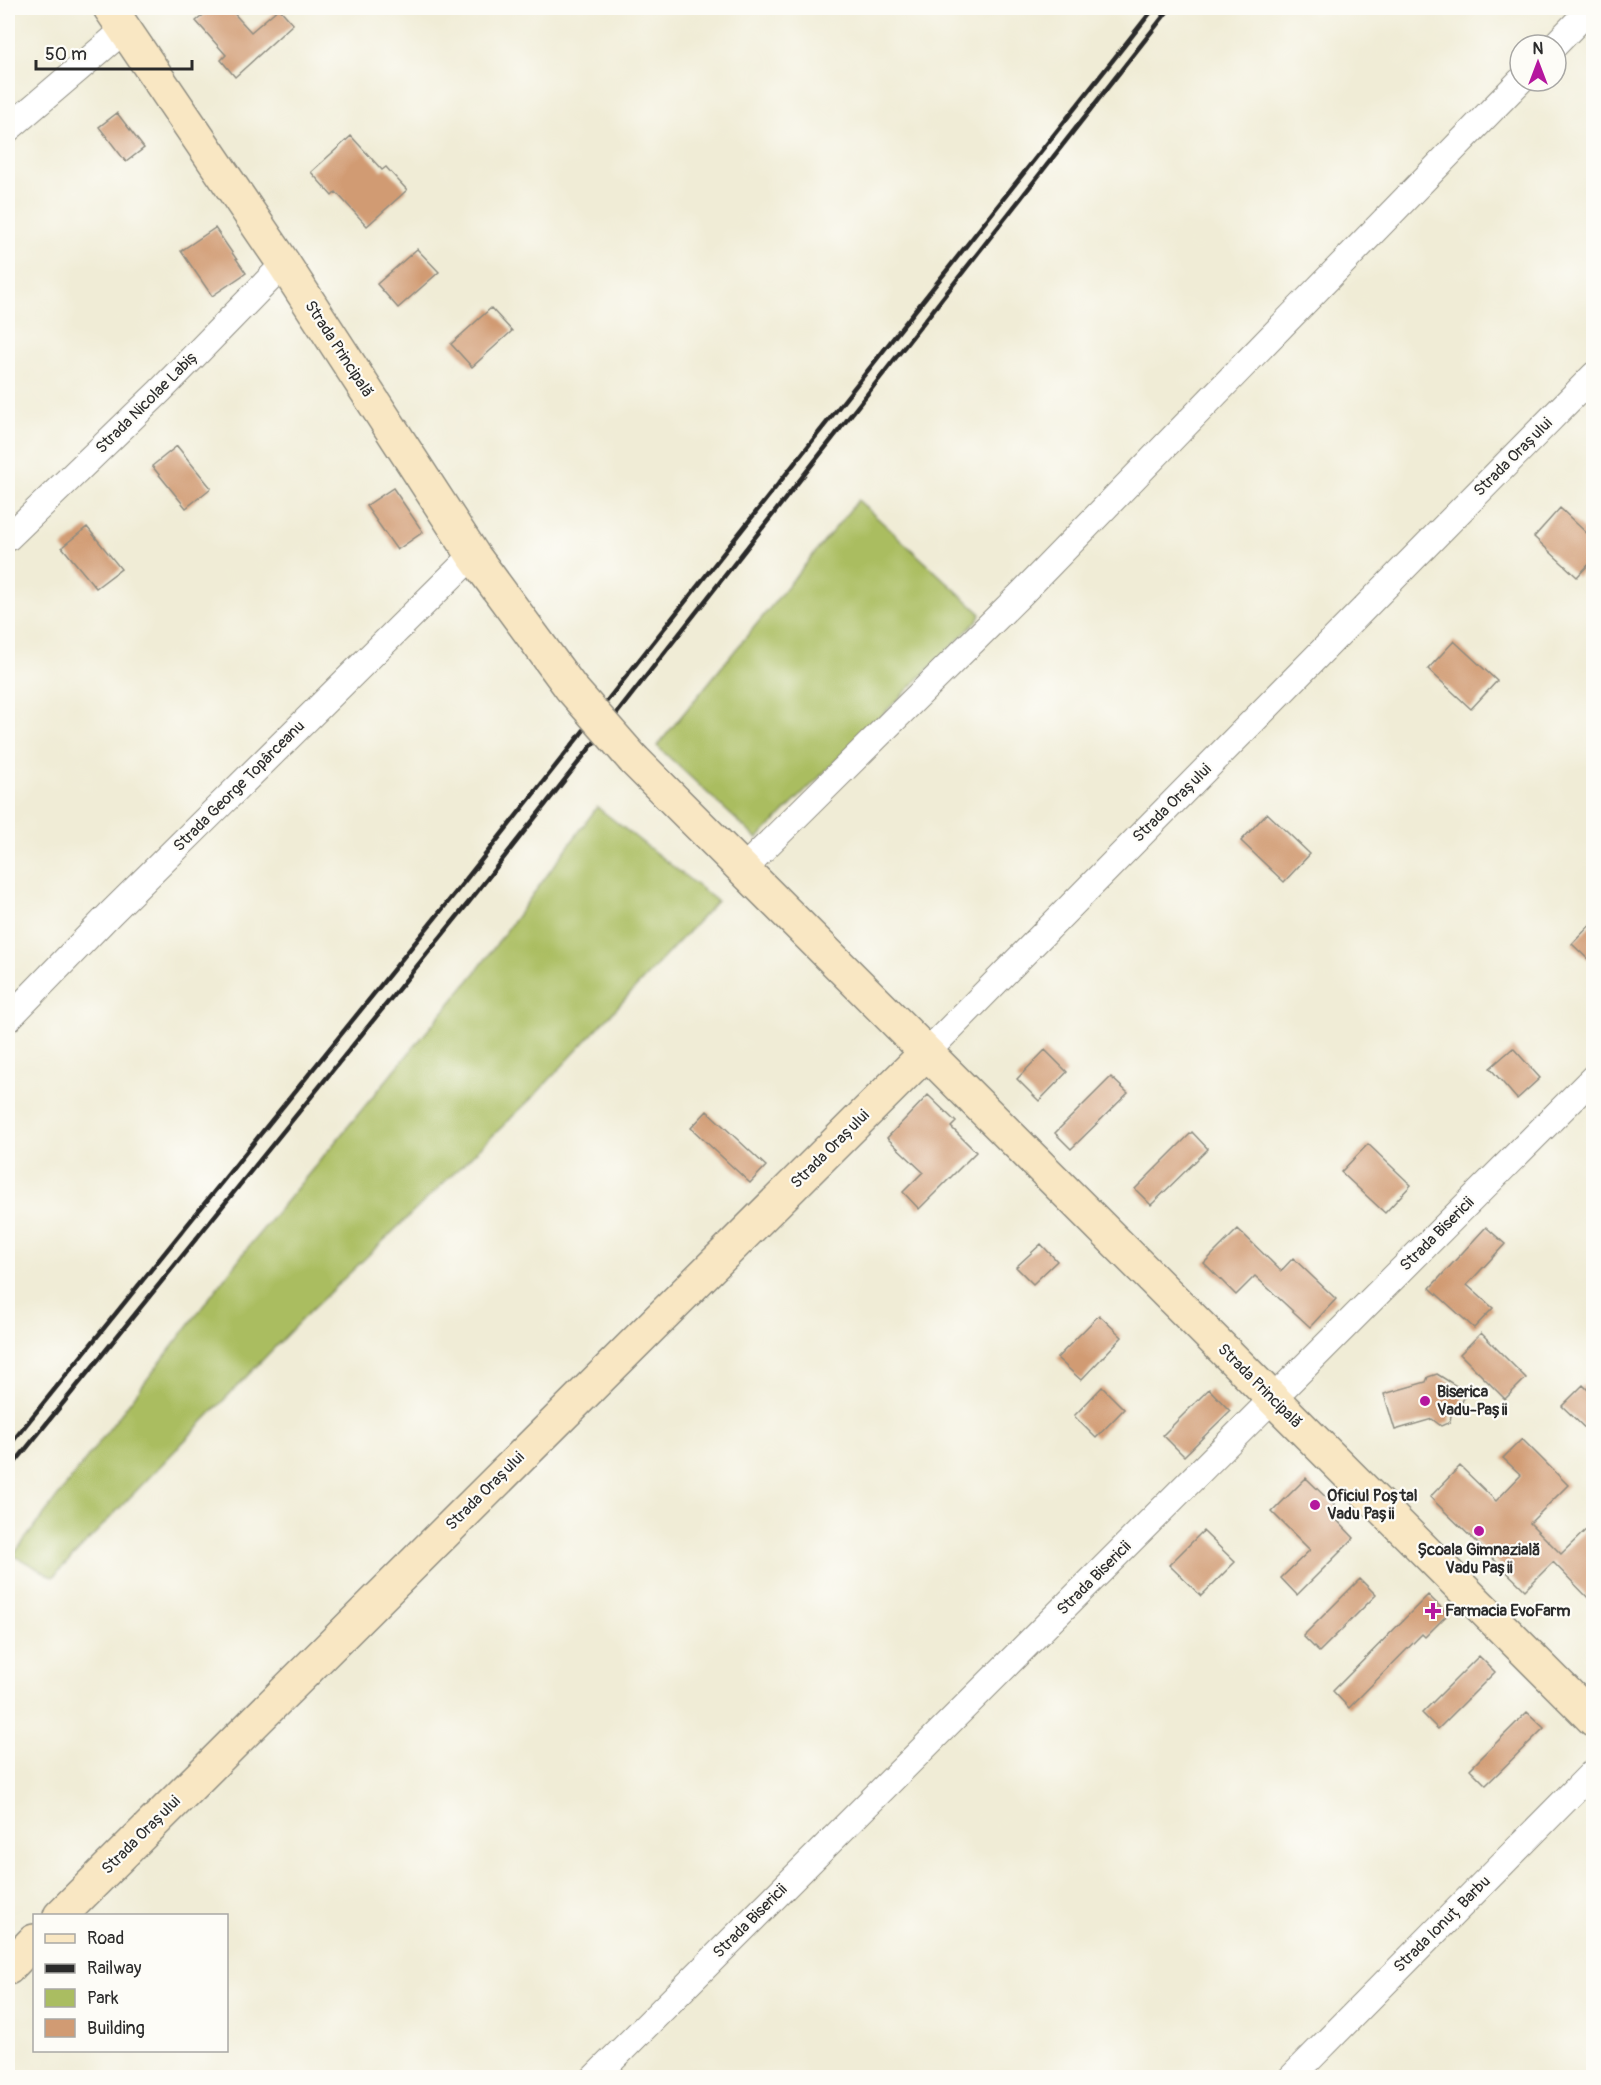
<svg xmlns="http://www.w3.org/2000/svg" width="1601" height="2085" font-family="Pangolin,sans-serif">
<rect width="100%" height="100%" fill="#fdfcf7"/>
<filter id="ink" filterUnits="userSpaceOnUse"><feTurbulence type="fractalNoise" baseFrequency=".0167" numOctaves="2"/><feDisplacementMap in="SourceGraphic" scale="12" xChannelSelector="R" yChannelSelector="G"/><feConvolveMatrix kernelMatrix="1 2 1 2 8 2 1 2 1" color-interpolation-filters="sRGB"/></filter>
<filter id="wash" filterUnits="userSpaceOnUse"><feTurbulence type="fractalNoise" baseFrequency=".008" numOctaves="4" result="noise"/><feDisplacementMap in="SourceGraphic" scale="24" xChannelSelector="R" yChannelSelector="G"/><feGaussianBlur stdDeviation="1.35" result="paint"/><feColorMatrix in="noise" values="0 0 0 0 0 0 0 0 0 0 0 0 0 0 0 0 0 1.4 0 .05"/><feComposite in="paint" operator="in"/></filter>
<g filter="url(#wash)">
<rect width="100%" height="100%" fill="#f0ecd6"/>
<path fill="#aabd61" stroke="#6a7446" stroke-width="1.5" d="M858 500 981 614 977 621 757 839 657 746Z
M597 807 717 901 535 1095 302 1319 53 1577 13 1555 249 1246 476 972Z"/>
<g id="blocks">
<path fill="#d19b73" d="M212 8H229L251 32 279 8 293 24 235 77 221 60 226 55 196 21Z
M117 113 144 148 126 162 99 127Z
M351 136 382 170 386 167 407 190 367 226 336 192 332 196 311 172Z
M215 228 246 273 212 296 181 251Z
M417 249 439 272 398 308 377 284Z
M491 308 512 331 472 367 451 344Z
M177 446 211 488 186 508 152 466Z
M393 488 423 532 397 550 366 506Z
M1560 508 1593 539V560L1577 577 1534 537Z
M87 527 121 569 96 588 62 547Z
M1454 641 1497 681 1471 709 1428 669Z
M1267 813 1310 854 1284 882 1241 841Z
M1593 922V964L1572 944Z
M1513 1048 1540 1078 1517 1099 1490 1068Z
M1045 1050 1067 1072 1039 1101 1017 1079Z
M1111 1077 1128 1093 1071 1149 1055 1133Z
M928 1095 956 1122 951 1127 976 1152 919 1209 903 1192 923 1172 887 1138Z
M707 1111 766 1166 750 1183 691 1128Z
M1192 1132 1208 1149 1151 1205 1135 1189Z
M1368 1144 1411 1185 1385 1213 1341 1172Z
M1486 1227 1505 1244 1467 1285 1493 1308 1474 1328 1430 1288Z
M1238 1229 1281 1271 1293 1258 1336 1299 1310 1327 1255 1276 1236 1295 1204 1263Z
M1041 1244 1057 1261 1033 1284 1016 1267Z
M1099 1315 1122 1337 1081 1380 1057 1358Z
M1481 1333 1526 1378 1505 1399 1460 1354Z
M1437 1374 1466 1392 1460 1407 1451 1415 1450 1422 1441 1426 1432 1419 1395 1430 1384 1394 1426 1382 1428 1377Z
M1583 1385 1593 1395V1436L1562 1406Z
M1102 1387 1124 1409 1096 1438 1074 1416Z
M1209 1389 1230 1411 1184 1456 1163 1435Z
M1522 1439 1568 1485 1530 1523 1561 1554 1593 1523V1603L1553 1562 1525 1590 1430 1497 1460 1466 1496 1501 1521 1475 1503 1458Z
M1306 1478 1338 1509 1332 1515 1354 1538 1297 1595 1281 1578 1310 1550 1272 1512Z
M1203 1531 1235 1562 1201 1596 1169 1565Z
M1360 1579 1376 1595 1319 1652 1303 1636Z
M1428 1595 1448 1614 1425 1637 1422 1634 1349 1708 1333 1691Z
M1479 1656 1495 1672 1438 1729 1422 1713Z
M1527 1712 1544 1728 1486 1785 1470 1769Z"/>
</g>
</g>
<g filter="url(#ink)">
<use href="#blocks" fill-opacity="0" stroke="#8e8c80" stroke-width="1.5"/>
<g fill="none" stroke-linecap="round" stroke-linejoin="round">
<g stroke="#8e8c80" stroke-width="28">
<path id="minor" d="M1555 45 1591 8
M8 129 125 29
M8 538 160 391 284 264
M743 869 1022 593 1520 81
M8 1019 110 914 473 555
M926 1053 1594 375
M594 2078 1594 1077
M1291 2078 1594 1771"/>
</g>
<g stroke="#8e8c80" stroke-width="36">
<path id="secondary" d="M110 8 284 264 473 555 571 688
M634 760 1594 1720
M60 1916 926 1053
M8 1968 34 1941"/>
</g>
<use href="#minor" stroke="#fff" stroke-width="26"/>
<use href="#secondary" stroke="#f9e7c3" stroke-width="33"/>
<path stroke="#2b2b2b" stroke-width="4.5" d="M8 1447 456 892 1154 8
M8 1471 469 902 1170 8"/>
<g stroke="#8e8c80" stroke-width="36" stroke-linecap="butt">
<path id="secondary-bridge" d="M571 688 634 760"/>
</g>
<use href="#secondary-bridge" stroke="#f9e7c3" stroke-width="33"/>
</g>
</g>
<g fill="#b5179e" stroke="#fdfcf7" stroke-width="2">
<circle cx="1425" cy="1401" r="6"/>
<circle cx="1315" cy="1505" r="6"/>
<circle cx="1479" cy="1531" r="6"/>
<path d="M1430 1602h6v6h6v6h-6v6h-6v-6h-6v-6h6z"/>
</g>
<g text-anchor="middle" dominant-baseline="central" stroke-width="4.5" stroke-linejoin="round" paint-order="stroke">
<g font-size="16" fill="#2b2b2b" stroke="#fdfcf7">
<text transform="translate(339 349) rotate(57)">Strada Principală</text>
<text transform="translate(147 402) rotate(-45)">Strada Nicolae Labiș</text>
<text transform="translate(1513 457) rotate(-45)">Strada Orașului</text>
<text transform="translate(239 786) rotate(-45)">Strada George Topârceanu</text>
<text transform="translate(1172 803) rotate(-45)">Strada Orașului</text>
<text transform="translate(830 1149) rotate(-45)">Strada Orașului</text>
<text transform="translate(1437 1234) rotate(-45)">Strada Bisericii</text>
<text transform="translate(1260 1386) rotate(45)">Strada Principală</text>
<text transform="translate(485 1491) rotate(-45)">Strada Orașului</text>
<text transform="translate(1094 1578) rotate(-45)">Strada Bisericii</text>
<text transform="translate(141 1835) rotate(-45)">Strada Orașului</text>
<text transform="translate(750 1921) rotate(-45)">Strada Bisericii</text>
<text transform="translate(1442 1924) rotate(-45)">Strada Ionuț Barbu</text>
</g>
<g font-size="16" font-weight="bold" fill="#2b2b2b" stroke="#fdfcf7" text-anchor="start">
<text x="1437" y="1392">Biserica<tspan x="1437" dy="18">Vadu-Pașii</tspan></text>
<text x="1327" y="1496">Oficiul Poștal<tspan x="1327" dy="18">Vadu Pașii</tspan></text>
<text x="1479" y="1550" text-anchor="middle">Școala Gimnazială<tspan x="1479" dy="18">Vadu Pașii</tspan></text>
<text x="1445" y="1611">Farmacia EvoFarm</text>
</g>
</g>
<rect width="1601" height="2085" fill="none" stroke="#fdfcf7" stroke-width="30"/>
<rect x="33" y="1914" width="195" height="138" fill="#fdfcf7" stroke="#a9a8a5" stroke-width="1.5"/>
<rect x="45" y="1934" width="30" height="9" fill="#f9e7c3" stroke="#a9a8a5" stroke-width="1.5"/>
<text x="87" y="1944" font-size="18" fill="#2b2b2b">Road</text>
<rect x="45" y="1964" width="30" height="9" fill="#2b2b2b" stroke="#a9a8a5" stroke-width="1.5"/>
<text x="87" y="1974" font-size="18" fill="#2b2b2b">Railway</text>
<rect x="45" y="1989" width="30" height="18" fill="#aabd61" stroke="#a9a8a5" stroke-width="1.5"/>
<text x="87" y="2004" font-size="18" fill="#2b2b2b">Park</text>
<rect x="45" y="2019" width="30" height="18" fill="#d19b73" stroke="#a9a8a5" stroke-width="1.5"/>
<text x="87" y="2034" font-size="18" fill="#2b2b2b">Building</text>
<g transform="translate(1538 63)"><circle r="28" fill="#fdfcf7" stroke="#a9a8a5" stroke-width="1.5"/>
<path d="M0-4.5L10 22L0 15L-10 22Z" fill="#b5179e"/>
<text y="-9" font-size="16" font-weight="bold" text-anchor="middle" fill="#2b2b2b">N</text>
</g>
<path d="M36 60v9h156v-9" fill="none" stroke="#2b2b2b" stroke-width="3"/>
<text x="45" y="60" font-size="18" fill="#2b2b2b" stroke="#fdfcf7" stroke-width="4.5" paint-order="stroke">50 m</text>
</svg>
